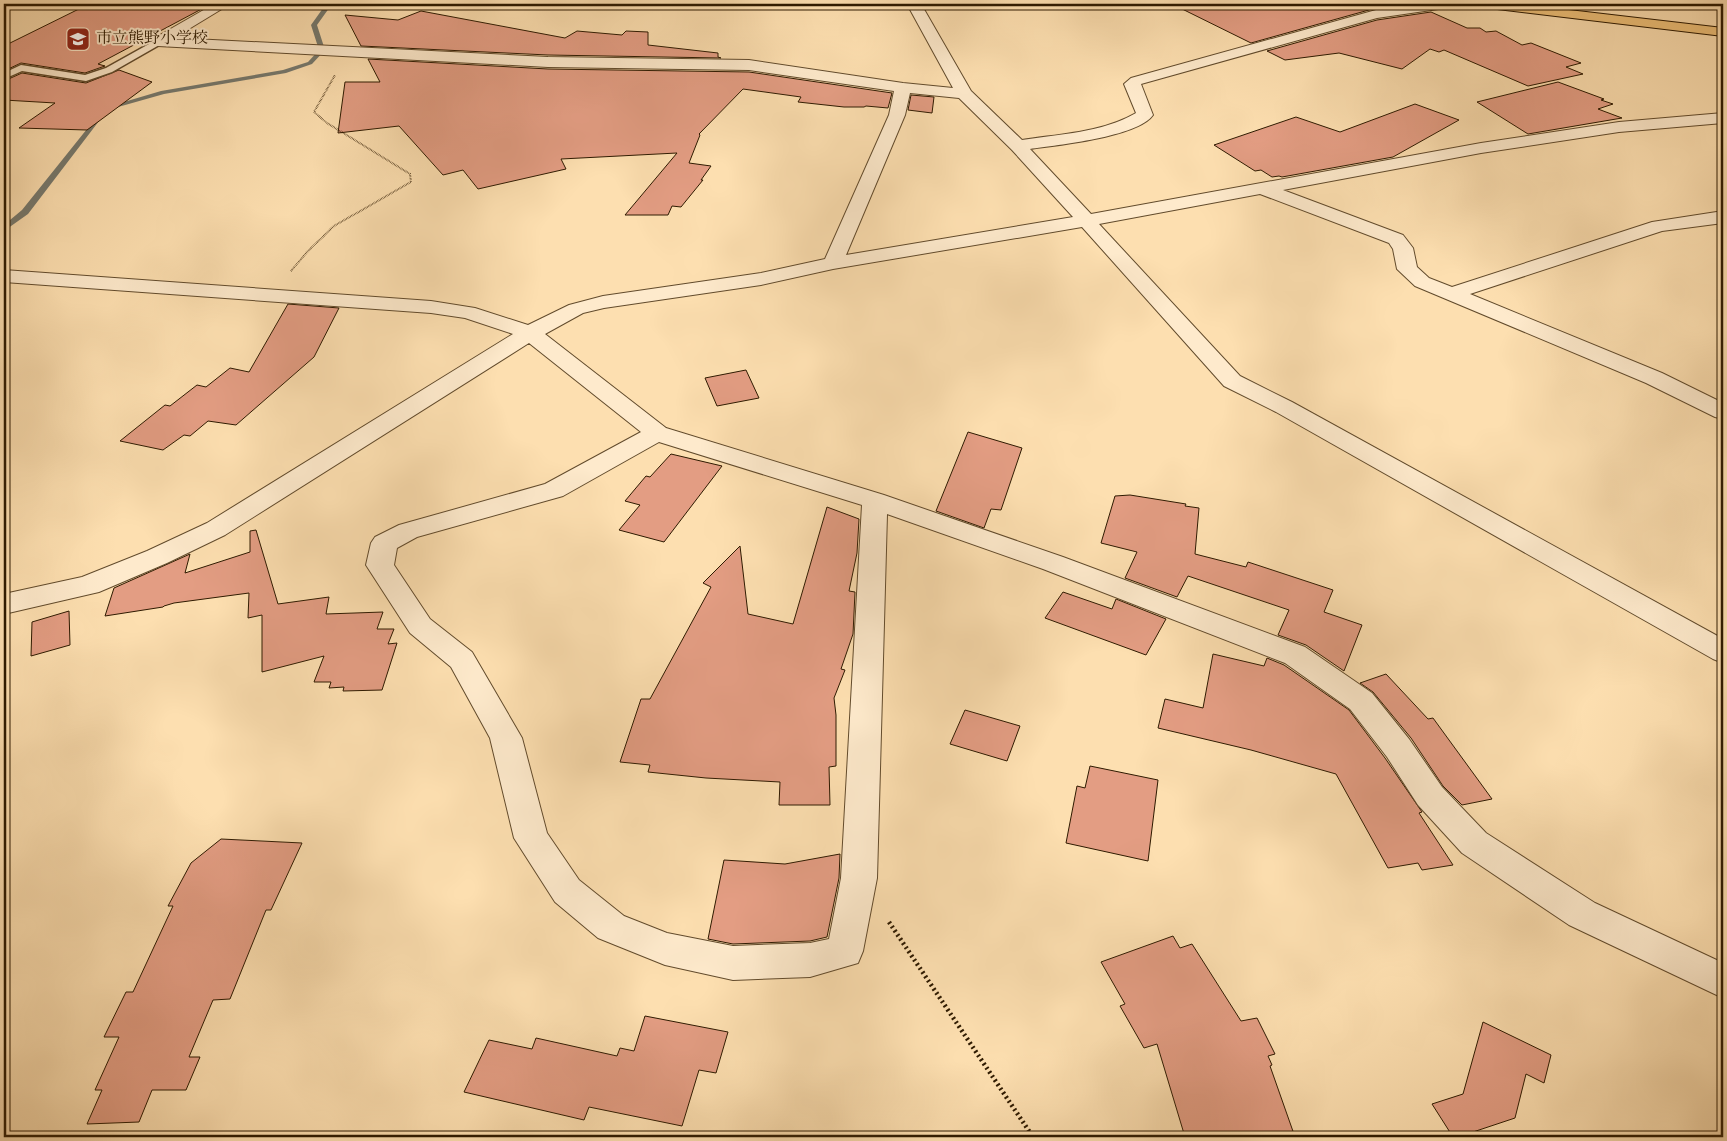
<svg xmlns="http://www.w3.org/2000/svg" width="1727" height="1141" font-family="Vollkorn,'Noto Serif JP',serif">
<rect width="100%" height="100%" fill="#fddfb0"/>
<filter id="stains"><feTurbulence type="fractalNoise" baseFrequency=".004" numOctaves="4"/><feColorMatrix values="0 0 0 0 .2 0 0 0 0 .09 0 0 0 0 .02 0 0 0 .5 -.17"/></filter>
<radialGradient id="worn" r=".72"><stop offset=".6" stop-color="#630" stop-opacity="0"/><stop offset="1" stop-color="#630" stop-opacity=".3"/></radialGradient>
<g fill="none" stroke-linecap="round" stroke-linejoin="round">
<path fill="#76796e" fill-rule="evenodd" d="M326 4H332L317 25 325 50 312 64 286 73 164 94 111 109 99 121 28 214 4 231V225L22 210 95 119 107 107 161 91 283 70 308 62 319 50 311 25Z"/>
</g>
<path fill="#e39d83" stroke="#2e1a00" d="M89 4H211L98 64 105 66 85 73 21 63 4 71V46Z
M1172 4H1406L1376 8 1251 43Z
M421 11 565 38 577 31 622 35 626 31 648 32V45L718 53V57L721 58 548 55 361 46 345 15 398 20Z
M1431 12 1467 28H1480L1486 32 1496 31 1522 45 1531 43 1581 63 1566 67 1583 74 1528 86 1444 50 1439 52 1430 49 1402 69 1339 53 1285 60 1267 51 1377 20Z
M368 59 548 69 749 72 892 93 888 108 866 106 864 107H844L798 102 801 97 743 89 699 134 700 135 689 163 711 166 701 180H703L681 207 672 206 668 215H625L677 153 561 159 566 169 478 189 463 170 443 175 399 126 338 133 345 82H380Z
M119 70 152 82 87 130 19 128 55 103 4 100V81L22 73 86 83Z
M1558 82 1604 99 1601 100 1613 104 1598 109 1622 118 1528 134 1477 102Z
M911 95 934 97 932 113 908 110Z
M1415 104 1459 120 1393 157 1282 177 1279 176 1272 177 1261 170 1255 171 1214 145 1296 117 1340 132Z
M288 304 339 308 314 357 236 425 208 421 190 436 184 435 163 450 120 441 165 405 170 406 197 385 206 387 230 368 249 372Z
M746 370 759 398 717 406 705 378Z
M968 432 1022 448 1001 510 991 509 984 528 936 511Z
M671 454 722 466 664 542 619 530 640 505 625 501 646 476 650 477Z
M1130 495 1186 504 1185 506 1199 508 1195 554 1246 567 1248 562 1333 590 1324 612 1362 625 1344 671 1306 645 1278 635 1289 610 1188 576 1177 597 1125 578 1137 552 1101 543 1115 496Z
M827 507 859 519 857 553 849 591 855 592 853 634 841 669 845 670 834 698 836 715V766L829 767 830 805H779L780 782 706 778 648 772 650 765 620 762 641 699H650L711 587 703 583 740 546 748 614 793 624Z
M256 530 278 604 329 597 326 614 383 612 377 629H394L388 644 397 643 382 690 343 691 344 687 329 688 331 682H314L324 656 262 672V615L248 618 249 593 174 603 164 606 163 607 105 616 114 588 190 554 185 573 250 552V531Z
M1063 592 1112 609 1116 599 1166 619 1146 655 1045 618Z
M69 611 70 645 31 656 32 622Z
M1213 654 1264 666 1267 658 1284 665 1349 710 1385 758 1422 812 1419 813 1453 865 1422 870 1418 863 1388 868 1336 774 1251 750 1158 728 1165 699 1203 708Z
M1386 674 1428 719 1433 718 1492 799 1462 805 1443 786 1411 738 1373 692 1360 683Z
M965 710 1020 726 1007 761 950 744Z
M1090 766 1158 780 1148 861 1066 843 1077 786 1085 788Z
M221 839 302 843 271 910H266L230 999 213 1000 189 1057H200L186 1090H152L139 1122 87 1124 102 1090H95L119 1037H104L126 992H133L173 906H168L191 863Z
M840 854 839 878 827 937 810 941 733 944 708 939 724 860 785 864Z
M1173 936 1180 948 1192 944 1241 1021 1257 1018 1275 1054 1268 1056 1272 1065 1270 1066 1295 1137H1185L1157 1044 1144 1048 1120 1006 1125 1004 1101 962Z
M645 1016 728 1032 716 1073 699 1070 682 1126 589 1107 584 1120 464 1092 489 1040 532 1049 536 1038 617 1056 620 1048 634 1051Z
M1483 1022 1551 1055 1544 1083 1526 1074 1515 1118 1458 1137H1453L1432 1104 1463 1094Z"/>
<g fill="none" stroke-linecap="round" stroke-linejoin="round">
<g stroke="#624b2c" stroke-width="3">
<path id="lane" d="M158 39 162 42 161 44 112 72 86 81 22 71 4 79V73L21 65 85 75 106 68Z"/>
</g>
<g stroke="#624b2c" stroke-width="2">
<path id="street" d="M214 4H230L174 38 548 57 749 60 903 83 953 88 907 4H921L971 91 1022 140C1060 134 1101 133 1136 113L1124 84 1131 78 1376 10 1418 4H1452L1445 8 1377 18 1141 84 1153 115C1138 137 1057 145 1030 149L1091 214 1481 143 1619 122 1723 113V123L1619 132 1481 153 1283 190 1403 235 1413 248 1417 267 1429 278 1452 287 1652 222 1723 211V223L1662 231 1470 294 1662 373 1723 403V419L1715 417 1646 383 1415 286 1397 269 1393 249 1389 243 1260 194 1099 224 1240 376 1292 402 1723 639V663L1713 659 1276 412 1224 386 1082 227 833 269 761 285 604 308 583 313 545 334 666 428 884 495 1063 557 1305 647 1372 693 1409 739 1442 787 1486 833 1595 903 1723 963V998L1569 925 1462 853 1418 805 1387 757 1350 709 1285 663 1043 569 887 514 877 878 863 951 858 963 810 977 733 980 665 965 598 938 555 902 514 838 490 738 451 667 410 633 366 565 371 543 375 537 399 525 545 484 641 432 529 343 225 535 167 563 99 592 4 614V594L82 577 147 551 207 523 513 334 465 318 431 313 4 282V270L431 301 475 308 528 325 569 305 603 296 761 273 825 259 889 115 894 91 749 70 548 67 158 46 153 45 151 42 153 39ZM910 93 959 98 1012 150 1073 217 846 255 905 115ZM659 442 862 505 841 878 829 939 810 943 733 946 667 933 624 916 579 880 547 833 522 738 472 652 430 619 394 565 397 548 417 537 563 496Z"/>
</g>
<g stroke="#2e1a00" stroke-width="2">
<path id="primary" d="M1482 4H1517L1723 28V36L1489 8Z"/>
</g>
<path stroke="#2e1a00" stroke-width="2" stroke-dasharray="0.5 1" stroke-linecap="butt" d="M291 271 307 252 334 226 411 182 410 174 327 123 314 112 335 75"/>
<path stroke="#2e1a00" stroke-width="4.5" stroke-dasharray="2 3" stroke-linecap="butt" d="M889 922 1033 1137"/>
<use href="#lane" fill="#feeacc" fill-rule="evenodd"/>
<use href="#street" fill="#feeacc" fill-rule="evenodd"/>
<use href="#primary" fill="#eec078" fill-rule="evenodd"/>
</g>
<defs>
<g id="school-square" transform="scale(1.25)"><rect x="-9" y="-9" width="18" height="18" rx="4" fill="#8f2418" stroke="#feeacc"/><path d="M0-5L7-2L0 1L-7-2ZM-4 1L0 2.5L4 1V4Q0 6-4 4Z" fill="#fff"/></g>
</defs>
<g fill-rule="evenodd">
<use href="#school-square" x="78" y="39"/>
</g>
<g text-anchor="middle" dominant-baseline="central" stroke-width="4" stroke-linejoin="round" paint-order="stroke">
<g font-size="16" fill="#2e1a00" stroke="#feeacc" text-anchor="start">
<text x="96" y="39">市立熊野小学校</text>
</g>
</g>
<rect width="1727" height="1141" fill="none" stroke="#fddfb0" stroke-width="20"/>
<rect x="5" y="5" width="1717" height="1131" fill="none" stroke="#2e1a00" stroke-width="2.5"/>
<rect x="10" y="10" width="1707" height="1121" fill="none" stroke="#2e1a00"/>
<rect width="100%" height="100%" filter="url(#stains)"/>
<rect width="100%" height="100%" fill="url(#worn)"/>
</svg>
